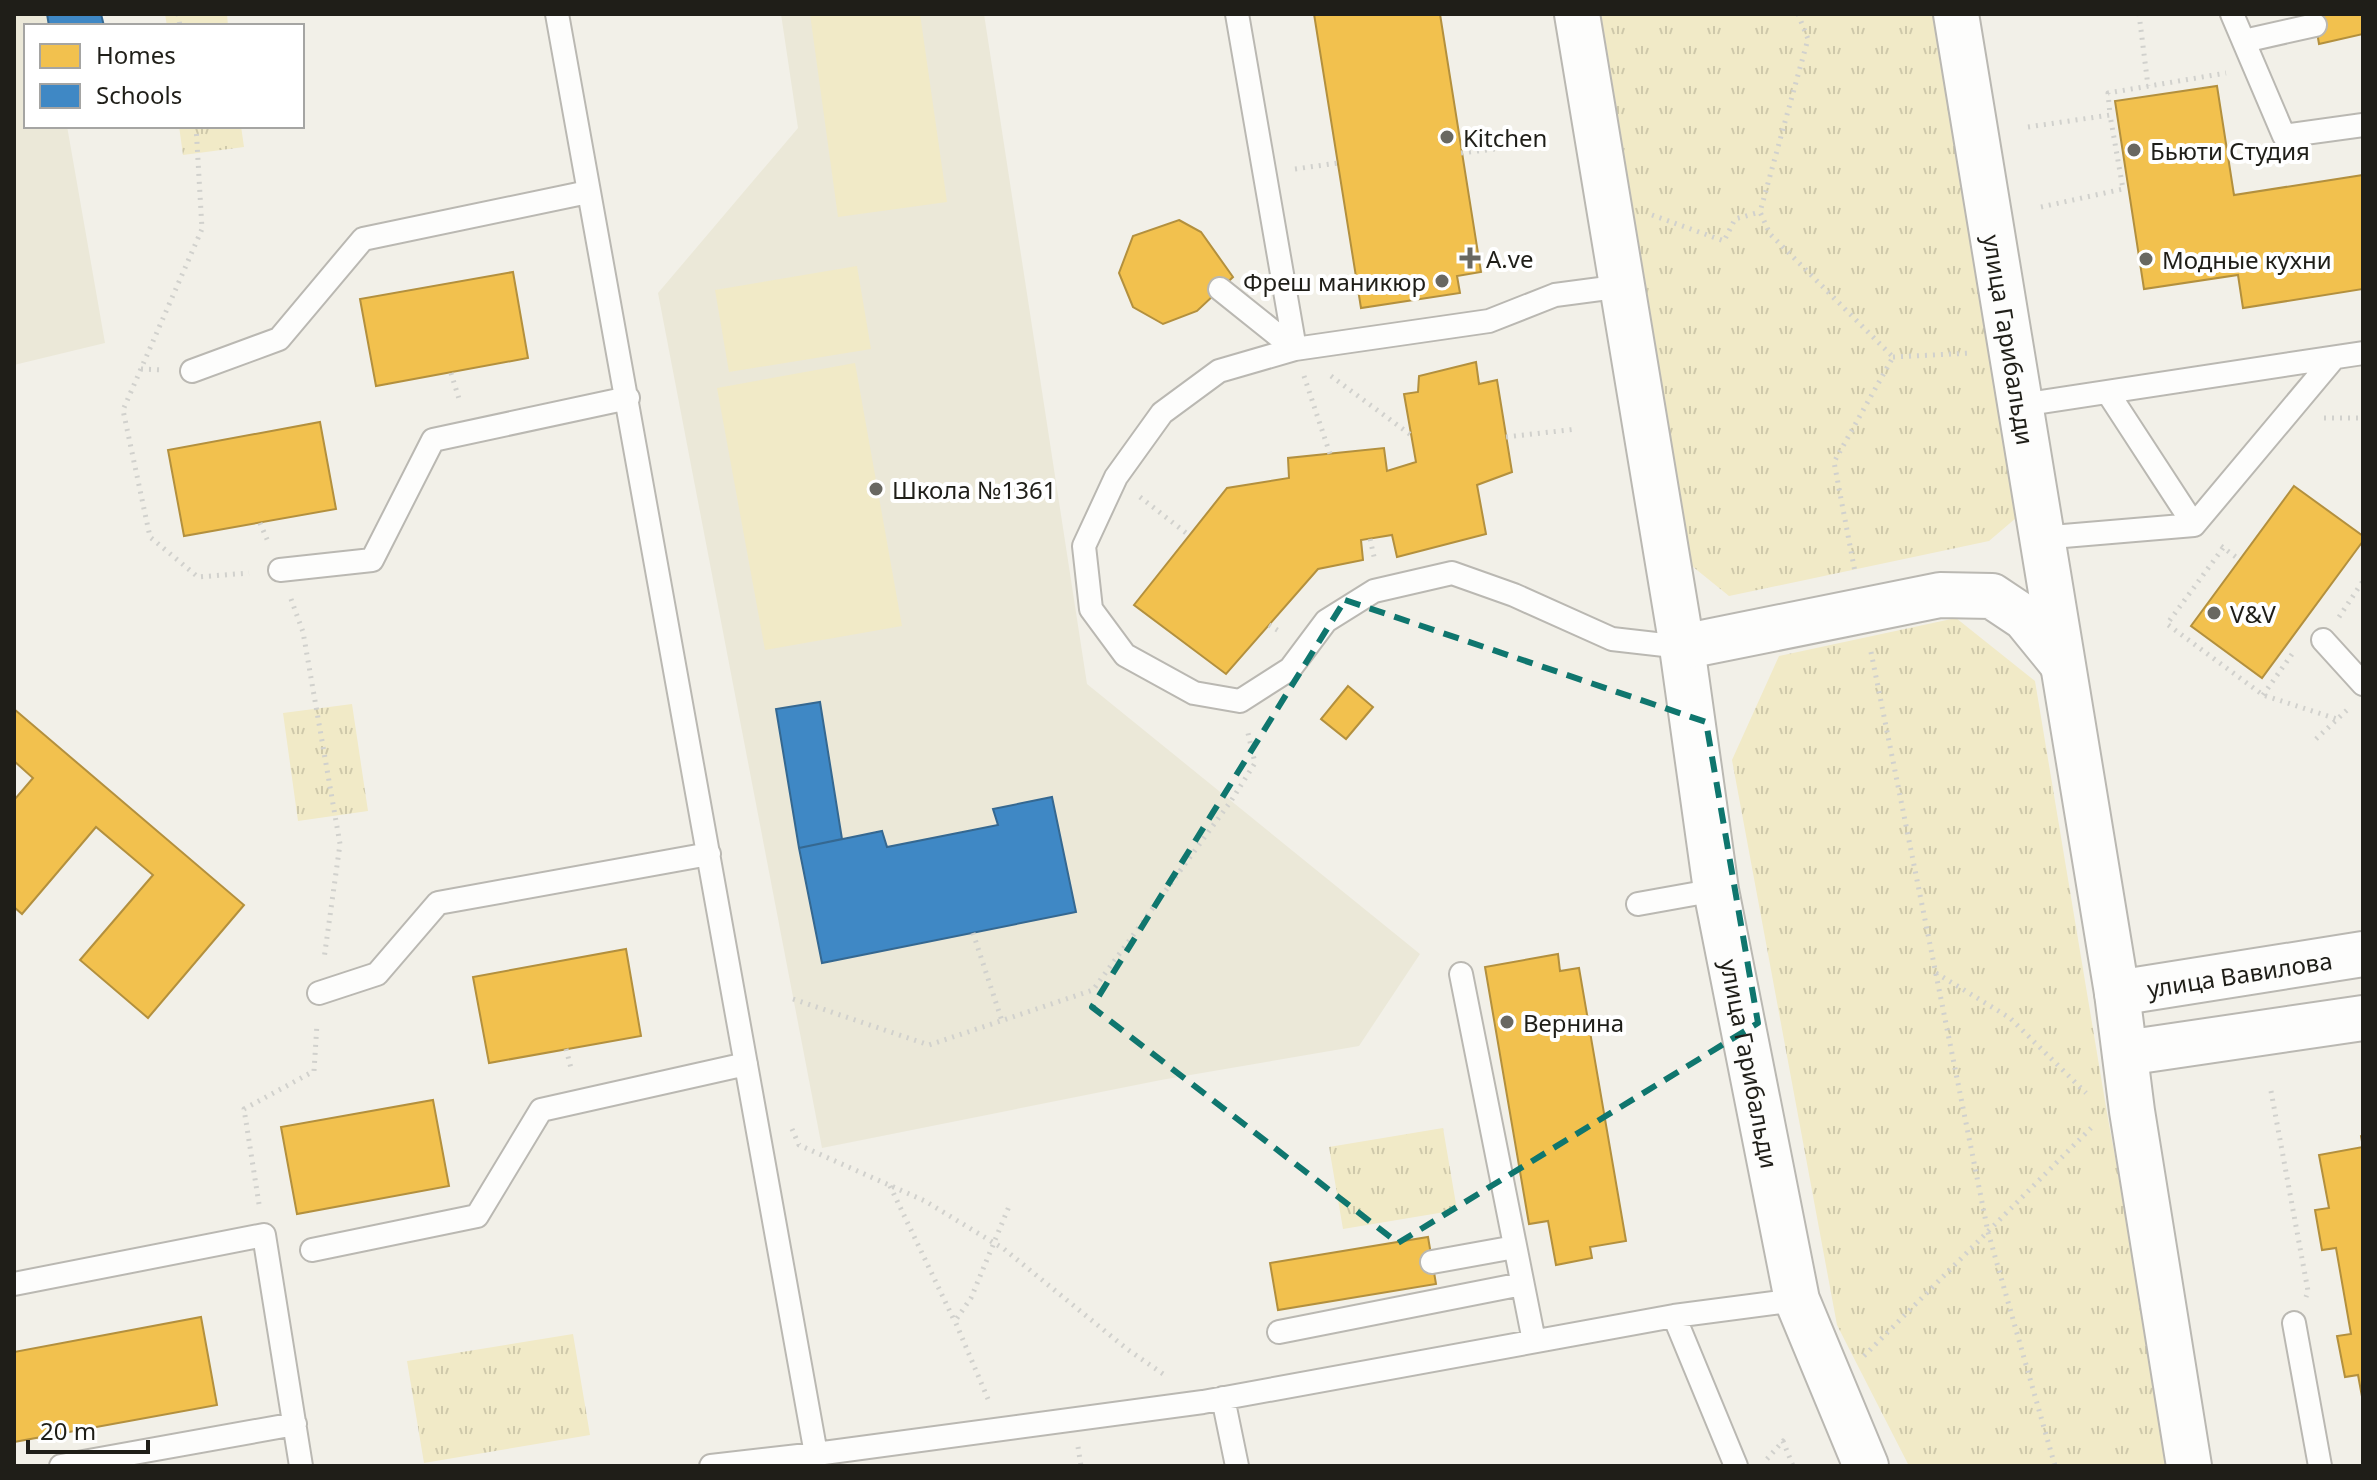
<svg xmlns="http://www.w3.org/2000/svg" width="2377" height="1480" font-family="'Noto Sans',sans-serif">
<defs>
<pattern id="park-tufts" width="24" height="20" patternUnits="userSpaceOnUse" patternTransform="scale(2)"><rect width="24" height="20" fill="#f1eac7"/><path d="M3 7l-1-3M5 7V3M7 7l1-3M15 17l-1-3M17 17v-4M19 17l1-3" fill="none" stroke="#cec8aa"/></pattern>
</defs>
<rect width="100%" height="100%" fill="#f2f0e8"/>
<path fill="#ebe8d8" d="M14 14H47L49 26H26V126H67L105 343 14 365Z
M781 14H984L1087 684 1420 954 1359 1046 1161 1080 822 1148 658 293 798 128Z"/>
<path fill="url(#park-tufts)" d="M165 14H227L228 26H167Z
M1601 14H1934L2016 518 1989 541 1729 596 1692 566Z
M179 126H241L244 147 183 155Z
M1956 618 2035 681 2107 1113 2172 1466H1909L1837 1325 1732 760 1779 656Z
M352 704 368 811 298 821 283 713Z
M1443 1128 1457 1210 1343 1229 1329 1147Z
M573 1334 590 1435 424 1463 407 1361Z"/>
<path fill="#f1eac7" d="M810 14H920L947 202 838 217Z
M857 266 871 349 729 372 715 290Z
M855 363 902 626 765 650 717 388Z"/>
<path fill="#f2c14e" stroke="#b3903e" stroke-width="2" d="M1314 14H1440L1481 272 1457 276 1460 293 1361 308Z
M2314 14H2363V34L2319 44Z
M2217 86 2234 195 2363 175V289L2243 308 2238 275 2144 289 2115 101Z
M1179 220 1201 232 1233 277 1197 311 1163 324 1133 307 1119 273 1133 236Z
M513 272 528 358 376 386 360 299Z
M1476 362 1479 384 1497 380 1512 472 1477 485 1486 534 1397 557 1392 535 1361 540 1363 560 1318 569 1226 674 1134 605 1227 488 1289 478 1288 458 1384 448 1387 471 1416 462 1404 394 1418 392 1419 376Z
M320 422 336 509 184 536 168 450Z
M2294 486 2363 536V541L2262 678 2191 626Z
M1348 686 1373 707 1346 739 1321 719Z
M14 709 244 905 148 1018 80 960 153 875 96 827 22 914 14 907V800L33 778 14 761Z
M626 949 641 1036 489 1063 473 977Z
M1558 954 1560 971 1579 968 1626 1241 1590 1247 1592 1258 1556 1265 1548 1221 1529 1224 1485 967Z
M433 1100 449 1186 297 1214 281 1127Z
M2363 1135V1402L2358 1375 2345 1377 2337 1336 2351 1334 2336 1248 2322 1250 2315 1210 2329 1208 2319 1155 2363 1147 2361 1136Z
M1428 1237 1436 1284 1278 1310 1270 1263Z
M201 1317 217 1405 14 1442V1352Z"/>
<path fill="#3f88c5" stroke="#356891" stroke-width="2" d="M47 14H101L104 26H49Z
M820 702 842 839 799 848 776 709Z
M1052 797 1076 912 822 963 799 848 882 831 887 847 998 825 993 809Z"/>
<g fill="none" stroke-linecap="round" stroke-linejoin="round">
<g stroke="#bab8b2" stroke-width="26">
<path id="lane" d="M557 14 816 1454 1203 1402 1674 1316 1797 1300
M1237 14 1295 349
M2232 14 2284 136 2363 125
M2244 41 2315 25
M1623 286 1555 295 1489 321 1295 349 1219 371 1162 413 1116 477 1084 546 1091 609 1125 655 1194 693 1240 701 1290 669 1326 621 1374 591 1452 573 1514 595 1612 639 1682 647
M1220 289 1295 349
M192 371 279 339 363 239 588 192
M2108 393 2194 525
M2021 405 2363 353
M2040 538 2194 525 2334 358
M280 570 372 560 433 440 628 398
M2323 640 2363 684
M1638 904 1716 890
M1461 974 1534 1341
M319 993 377 974 438 903 709 854
M312 1250 477 1216 541 1110 746 1064
M1432 1262 1515 1247
M14 1284 264 1235 301 1466
M1674 1316 1736 1466
M2294 1323 2320 1466
M1279 1332 1522 1284
M1223 1398 1237 1466
M61 1466 295 1424
M711 1466 816 1454"/>
</g>
<g stroke="#bab8b2" stroke-width="48">
<g id="secondary">
<path id="s1" d="M1577 14 1682 647 1716 890 1797 1300 1866 1466"/>
<path id="s2" d="M1956 14 2117 993 2132 1111 2189 1466"/>
<path d="M1682 647 1940 595 1992 596 2025 618 2060 661"/>
<path id="s3" d="M2117 993 2363 954"/>
<path d="M2125 1053 2363 1018"/>
</g>
</g>
<path stroke="#d1d1cd" stroke-width="5" stroke-dasharray="2 6" stroke-linecap="butt" d="M178 14 180 26
M1798 14 1808 39 1760 212 1770 234 1893 357 1834 462 1855 572
M2139 14 2148 86
M196 126 202 229 123 410 150 537 198 577 249 573
M2028 127 2110 115 2108 93 2226 73
M1461 153 1529 145
M1295 169 1338 163
M2041 207 2123 189 2110 115
M1652 215 1724 241 1735 219 1760 212
M1893 357 1972 353
M141 369 164 370
M451 373 460 402
M1304 376 1330 454
M1331 376 1411 435
M2324 418H2363
M1506 437 1577 429
M1140 497 1190 536
M260 523 269 544
M1370 539 1375 561
M2221 546 2240 560
M2223 548 2167 624 2263 695 2337 719
M291 599 303 632 340 844 324 959
M2339 617 2363 581
M1269 625 1282 633
M1871 652 1988 1232 2055 1466
M2263 695 2295 650
M2316 739 2347 710
M973 933 1002 1021
M1936 973 2010 1018 2086 1093
M793 999 929 1045 1093 990 1231 801 1255 763 1247 729
M566 1049 572 1072
M2271 1091 2308 1291 2306 1297
M792 1129 799 1145 925 1201 1004 1249 1127 1349 1166 1376
M890 1186 954 1320
M259 1204 244 1109 314 1071 317 1024
M1864 1356 2091 1128
M988 1399 955 1321 971 1298 1010 1204
M1078 1447 1081 1466
M1767 1459 1783 1441 1793 1466"/>
<use href="#lane" stroke="#fdfdfc" stroke-width="22"/>
<use href="#secondary" stroke="#fdfdfc" stroke-width="44"/>
</g>
<path fill="none" stroke="#0f766e" stroke-width="6" stroke-dasharray="16 10" stroke-linejoin="round" d="M1345 600 1706 722 1758 1023 1398 1243 1092 1007Z"/>
<g fill="#696861" stroke="#fff" stroke-width="3">
<circle cx="1447" cy="137" r="8"/>
<circle cx="2134" cy="150" r="8"/>
<path d="M1466 246h8v8h8v8h-8v8h-8v-8h-8v-8h8z"/>
<circle cx="2146" cy="259" r="8"/>
<circle cx="1442" cy="281" r="8"/>
<circle cx="876" cy="489" r="8"/>
<circle cx="2214" cy="613" r="8"/>
<circle cx="1507" cy="1022" r="8"/>
</g>
<g text-anchor="middle" dominant-baseline="central" stroke-width="8" stroke-linejoin="round" paint-order="stroke">
<g font-size="24" fill="#1f1e18" stroke="#fff" text-anchor="start">
<text x="1463" y="137">Kitchen</text>
<text x="2150" y="150">Бьюти Студия</text>
<text x="1486" y="258">A.ve</text>
<text x="2162" y="259">Модные кухни</text>
<text x="1426" y="281" text-anchor="end">Фреш маникюр</text>
<text x="892" y="489">Школа №1361</text>
<text x="2230" y="613">V&amp;V</text>
<text x="1523" y="1022">Вернина</text>
</g>
<g font-size="24" fill="#1f1e18" stroke="#fff">
<text stroke="none"><textPath href="#s2" startOffset="330">улица Гарибальди</textPath></text>
<text stroke="none"><textPath href="#s3" startOffset="124">улица Вавилова</textPath></text>
<text stroke="none"><textPath href="#s1" startOffset="1064">улица Гарибальди</textPath></text>
</g>
</g>
<rect width="2377" height="1480" fill="none" stroke="#1f1e18" stroke-width="32"/>
<rect x="24" y="24" width="280" height="104" fill="#ffffff" stroke="#a5a5a3" stroke-width="2"/>
<rect x="40" y="44" width="40" height="24" fill="#f2c14e" stroke="#a5a5a3" stroke-width="2"/>
<text x="96" y="64" font-size="24" fill="#1f1e18">Homes</text>
<rect x="40" y="84" width="40" height="24" fill="#3f88c5" stroke="#a5a5a3" stroke-width="2"/>
<text x="96" y="104" font-size="24" fill="#1f1e18">Schools</text>
<path d="M28 1440v12h120v-12" fill="none" stroke="#1f1e18" stroke-width="4"/>
<text x="40" y="1440" font-size="24" fill="#1f1e18" stroke="#ffffff" stroke-width="6" paint-order="stroke">20 m</text>
</svg>
